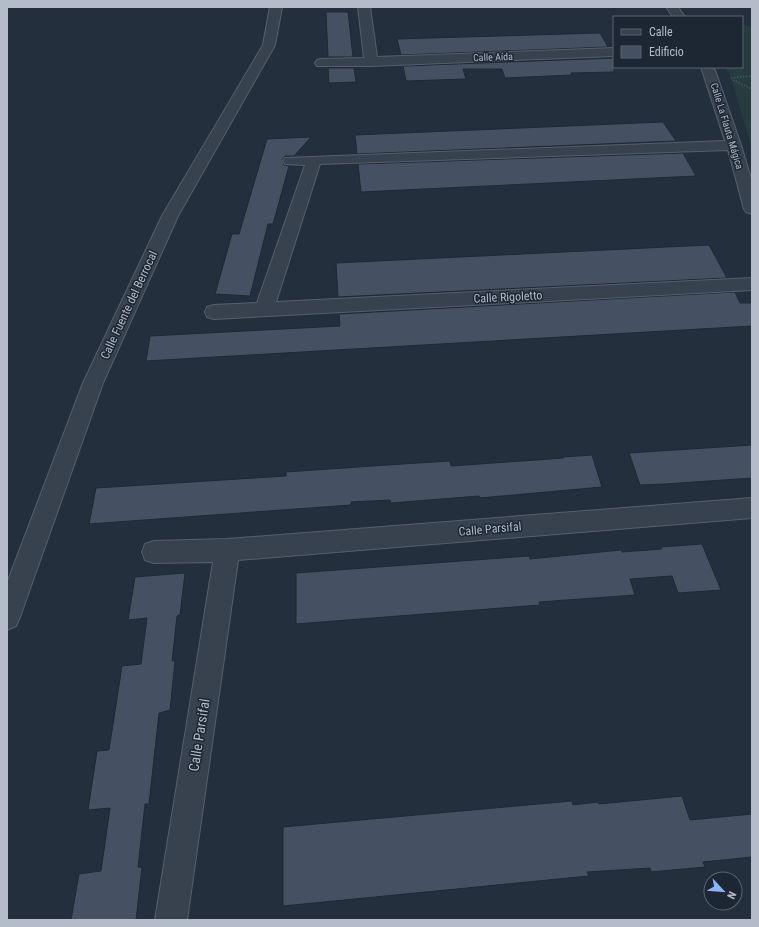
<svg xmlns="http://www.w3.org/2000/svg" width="759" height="927" font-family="'Roboto Condensed',sans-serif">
<rect width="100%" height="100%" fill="#242f3e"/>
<path fill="#263c3f" d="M742 24 752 27V148L730 75 725 67H742Z"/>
<path fill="#455162" stroke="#1f2835" d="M326 12H348L353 57H328Z
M600 33 608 47 401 55 397 39Z
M614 58V72L571 73 572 75 549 76 505 78 502 69H463L466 79 406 81 403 66Z
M328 68H354L356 82 329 83Z
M663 122 676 141 357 154 355 135Z
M311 137 294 156H285L282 160 284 165 289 166 273 224H268L250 296 215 294 232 234H239L267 139Z
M683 153 696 176 361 192 358 164Z
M709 245 727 278 338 297 336 263Z
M735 292 740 303H752V326L146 361 150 336 340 326 339 314Z
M752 445V478L665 484 640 485 629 453Z
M592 455 602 487 480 498 479 496 391 503 390 500 351 502V505L89 524 96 488 286 476V472L387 465 450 461 451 466 564 458 563 457Z
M702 544 721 590 678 593 672 576 630 579 635 595 539 602 540 605 296 624V573L529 556 530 559 621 550 622 552 662 549 661 547Z
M185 573 180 615 177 616 172 661H175L170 710 159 713 149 804H145L138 867H142L136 920H71L79 874 101 871 110 808 88 810 97 751 109 750 122 666 141 664 147 618 128 620 135 577Z
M682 796 690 820 752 814V857L703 862 705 867 651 872 650 868 587 872 589 876 283 906V827L572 801 573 805 598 802 599 804Z"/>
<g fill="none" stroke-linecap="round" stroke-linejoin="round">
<g stroke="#565f6c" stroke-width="2">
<path id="street" d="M270 7H282L275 45 178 216 103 383 20 617 16 626 7 630V583L83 383 162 216 263 45Z
M358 7H370L377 57 614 48V56L371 66H317L315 63 317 60 321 59 364 58Z
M666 7H678L685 17H673Z
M701 67H713L716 73 741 145 752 182V214L746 212 744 209 728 150 320 164 276 302 752 278V290L214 319 207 317 205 312 207 307 214 305 257 303 305 165 285 164 283 161 285 158 725 141Z
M752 498V518L238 560 187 920H155L213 562 154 563 145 560 142 552 145 544 154 541 227 539Z"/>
</g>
<path stroke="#44595c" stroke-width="1.5" stroke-dasharray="1.5 1.5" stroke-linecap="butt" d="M731 78 752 76
M733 80 752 89"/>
<use href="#street" fill="#38414e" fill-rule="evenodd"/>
</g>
<g text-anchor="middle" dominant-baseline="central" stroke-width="3" stroke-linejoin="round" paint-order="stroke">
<g font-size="10" fill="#b4bcc9" stroke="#1d2633">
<text transform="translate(493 57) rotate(-2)">Calle Aída</text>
<text transform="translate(727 126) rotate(73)">Calle La Flauta Mágica</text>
</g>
<g font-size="12" fill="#b4bcc9" stroke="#1d2633">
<text transform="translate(508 297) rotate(-3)">Calle Rigoletto</text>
<text transform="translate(129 305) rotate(-65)">Calle Fuente del Berrocal</text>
<text transform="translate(490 529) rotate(-5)">Calle Parsifal</text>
</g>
<g font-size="14" fill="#b4bcc9" stroke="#1d2633">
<text transform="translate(199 735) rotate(-81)">Calle Parsifal</text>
</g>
</g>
<rect width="759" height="927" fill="none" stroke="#b4bcc9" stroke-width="16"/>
<rect x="613" y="16" width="130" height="52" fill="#1d2633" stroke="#59626f"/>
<rect x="621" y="29" width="20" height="6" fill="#38414e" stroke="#59626f"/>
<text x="649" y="36" font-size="12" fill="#b4bcc9">Calle</text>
<rect x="621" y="46" width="20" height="12" fill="#455162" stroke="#59626f"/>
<text x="649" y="56" font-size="12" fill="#b4bcc9">Edificio</text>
<g transform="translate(723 891) rotate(116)"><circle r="19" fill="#1d2633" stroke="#59626f"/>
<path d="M0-3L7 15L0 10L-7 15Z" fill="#8ab4f8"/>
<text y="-6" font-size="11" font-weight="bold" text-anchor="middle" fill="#b4bcc9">N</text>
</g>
</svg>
